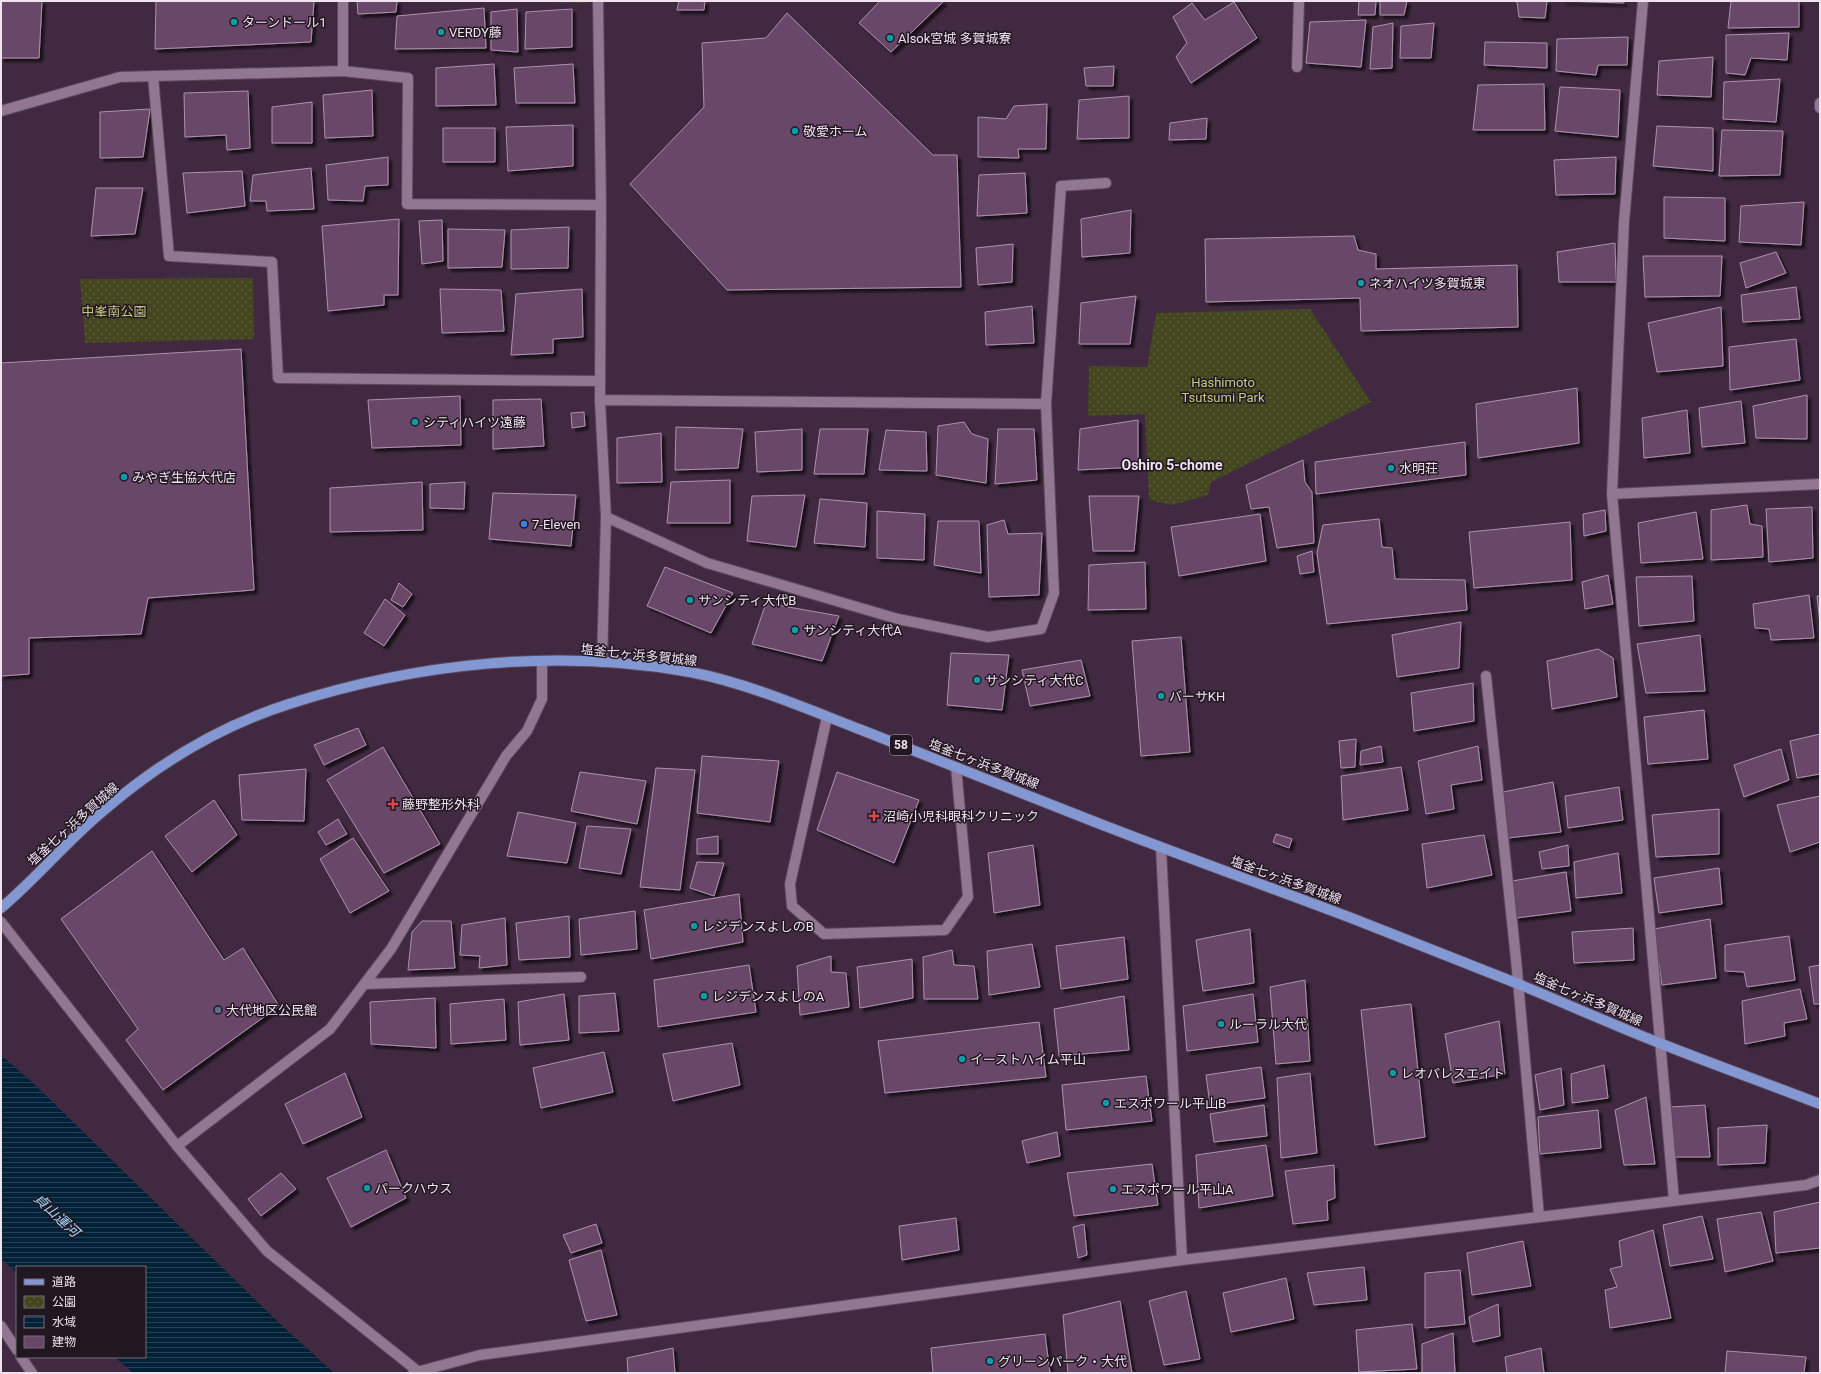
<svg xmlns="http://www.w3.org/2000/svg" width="1821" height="1374" font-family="Roboto,'Noto Sans JP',sans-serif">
<defs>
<pattern id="park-dots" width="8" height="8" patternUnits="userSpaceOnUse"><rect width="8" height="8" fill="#43461e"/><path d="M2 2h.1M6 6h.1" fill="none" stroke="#5f603f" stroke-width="1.8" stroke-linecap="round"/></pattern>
<pattern id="water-rules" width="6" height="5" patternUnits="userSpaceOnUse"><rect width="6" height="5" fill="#002136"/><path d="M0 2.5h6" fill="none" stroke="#264153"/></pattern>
<filter id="shadow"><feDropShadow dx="3.5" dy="3.5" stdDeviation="1" flood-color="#0009"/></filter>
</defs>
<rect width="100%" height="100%" fill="#412a41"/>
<path fill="url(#park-dots)" d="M503 1H586V3Z
M253 278 254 339 85 343 80 279Z
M1310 309 1371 402 1211 482 1208 495 1172 505 1149 500 1145 414 1088 416 1089 366 1147 367 1156 313Z"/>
<path fill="url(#water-rules)" d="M1 1055 32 1082 278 1322 334 1373H133L115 1357H145V1267H17V1273L1 1259Z"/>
<path fill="#684668" stroke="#ad92ad" filter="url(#shadow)" d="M1 1H42L39 58H1Z
M156 1H314L311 42 155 49Z
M357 1H397L396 12 358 14Z
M679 1H705L704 10H677Z
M880 1H944L891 52 859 23Z
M1359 1H1376L1375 15H1358Z
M1380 1H1407L1404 15H1380Z
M1513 1H1547L1545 18 1519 17 1517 2Z
M1562 1H1624V3Z
M1731 1H1799V27L1728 28Z
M1234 2 1257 38 1191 83 1176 57 1187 43 1173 17 1192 3 1205 20Z
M484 8 486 48 395 49 397 16Z
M517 9 518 52 491 50V12Z
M572 9V47L525 49 526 12Z
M787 13 933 155H957L961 287 727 290 630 184 704 107 702 43 766 38Z
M1366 20 1361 67 1306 63 1310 22Z
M1393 23 1392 68 1370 69 1373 27Z
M1434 23 1431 58H1400L1401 26Z
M1789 33 1787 60 1751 58 1745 75 1726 73V35Z
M1628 37 1627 65H1598L1596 75 1556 71 1557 39Z
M1485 42 1547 43V68L1484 65Z
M1713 57 1711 97 1657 95 1659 61Z
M494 64 496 105 436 106V68Z
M573 64 575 103H516L514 68Z
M1114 66 1113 86H1086L1084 68Z
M1780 79 1776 122 1723 119 1724 82Z
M1544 84 1545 130H1473L1478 85Z
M1560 87 1620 90 1618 137 1555 131Z
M372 90 373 136 325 138 323 95Z
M248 91 250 148 227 150 226 135 185 137 184 93Z
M1129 96V138L1077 139 1079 100Z
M312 102V143H272V107Z
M1047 104 1046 149H1018L1019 158 978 157V117L1006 119 1014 106Z
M150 109 143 157 100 158V112Z
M1207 118 1206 139 1169 140 1170 123Z
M573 125V166L508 171 506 127Z
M1657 126 1713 128V171L1653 166Z
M443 128H495V162H443Z
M1722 130 1783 131 1780 175 1719 176Z
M388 157V185L365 186 363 201 328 200 326 165Z
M1616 157 1615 194 1556 195 1554 160Z
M311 168 314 209 267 211 266 201H250L253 175Z
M242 171 245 206 187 213 183 173Z
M1025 173 1027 213 977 216 979 175Z
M96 188H143L135 234 91 236Z
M1664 197 1725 198V241L1664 238Z
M1804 202 1801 245 1739 242 1741 206Z
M1131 210 1130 253 1082 257 1081 219Z
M399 219 398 295H384V305L328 311 322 226Z
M442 220 443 261 422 264 419 221Z
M569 227 568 268 511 269V230Z
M448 229 505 230 502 267 448 268Z
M1354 236 1358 250 1376 254V269L1517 265 1518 327 1361 331 1360 298 1206 302 1205 239Z
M1615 243 1616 282H1559L1557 252Z
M1013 244 1012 282 978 285 976 248Z
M1776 252 1786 273 1746 288 1740 263Z
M1643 256H1722L1720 296 1645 297Z
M1796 287 1800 319 1743 322 1741 295Z
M440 289 501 290 504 331 442 333Z
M582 289 583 337 553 339V353L511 355 516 294Z
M1136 296 1130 344H1079L1081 303Z
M1032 306 1034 343 986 345 985 312Z
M1721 307 1723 366 1657 372 1648 323Z
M1796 339 1800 380 1730 390 1729 347Z
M241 349 254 590 148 598 141 634 29 638V674L1 676V363Z
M1577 388 1579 443 1478 458 1476 404Z
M1807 395V439L1756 438 1753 406Z
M460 396 461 445 372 448 368 400Z
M541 399 544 446 493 449V400Z
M1741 401 1745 443 1702 447 1699 408Z
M1687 410 1690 453 1644 458 1642 418Z
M584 412 585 426 572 428 571 413Z
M1138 420V467L1078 470 1080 429Z
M964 422 972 434 988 439 986 483 936 475 938 426Z
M676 427 743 429 738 468 675 470Z
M802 429V470L757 472 755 432Z
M820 429H868L864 474H814Z
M998 429H1034L1037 480 995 484Z
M886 430 926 432 927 471 879 470Z
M661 433 662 482 617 483V438Z
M1465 442 1466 475 1316 494 1315 462Z
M1303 460 1305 482 1312 492 1314 543 1277 548 1269 507 1251 509 1246 485Z
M730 480V523H667L671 482Z
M422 482 423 530 330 532V488Z
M465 482 464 509 430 508V484Z
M493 493 576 495 571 546 489 539Z
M805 495 796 547 747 541 752 496Z
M1089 496H1139L1134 551H1093Z
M820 499 867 503 865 547 814 543Z
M1747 505 1750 524 1762 526 1763 557 1711 560V510Z
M1812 507 1813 558 1769 562 1766 509Z
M1605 510 1606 531 1584 536 1583 514Z
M877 511 925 514 924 560 877 558Z
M1696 512 1703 559 1641 563 1638 523Z
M1260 514 1266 561 1179 576 1171 527Z
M1379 519 1382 547 1392 548 1395 579 1465 580 1467 610 1327 624 1317 553 1323 525Z
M1004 520 1008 534 1042 533 1039 595 989 597 987 525Z
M938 521H979L981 573 934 565Z
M1570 522 1572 580 1474 588 1469 532Z
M1312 551 1314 572 1300 574 1297 556Z
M1145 562 1146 609 1088 610 1089 565Z
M665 567 733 593 711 633 647 606Z
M1608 575 1613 604 1585 609 1582 582Z
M1692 576 1694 621 1639 626 1636 577Z
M399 583 412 594 403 607 391 600Z
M1809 595 1814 638 1771 640 1769 629 1755 628 1753 604Z
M1817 596H1820V624Z
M385 599 405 615 384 646 364 633Z
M766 603 839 616 822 661 752 644Z
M1461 622 1459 668 1397 677 1392 635Z
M1700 635 1705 691 1646 693 1637 644Z
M1181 637 1190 752 1141 756 1132 641Z
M1598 649 1613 658 1617 697 1552 709 1547 661Z
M951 653 1009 655 1002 710 947 705Z
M1081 660 1090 696 1030 706 1022 670Z
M1473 683 1474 721 1414 731 1411 693Z
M1704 710 1708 759 1648 764 1644 717Z
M358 728 366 745 324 765 314 745Z
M1820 734V774L1797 778 1790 741Z
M1356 739 1355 767 1341 768 1339 741Z
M1381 746 1383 762 1360 765 1361 751Z
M1478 746 1482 780 1451 785 1454 809 1426 814 1418 761Z
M383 747 440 844 384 873 327 780Z
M1781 749 1789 780 1744 797 1734 765Z
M702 756 779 761 770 822 697 813Z
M1401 767 1408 810 1343 820 1341 776Z
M656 768 695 770 680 890 640 887Z
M306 769 304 821 242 820 239 775Z
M580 772 646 781 637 824 571 811Z
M837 772 919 800 894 863 817 830Z
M1553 782 1561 832 1508 838 1503 792Z
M1619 787 1623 820 1568 828 1565 796Z
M1820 796V842L1790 852 1777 805Z
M214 800 237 835 192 872 165 836Z
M1719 809V854L1656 857 1652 815Z
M518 812 576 823 567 863 507 856Z
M338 819 347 834 326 845 318 832Z
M587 826 631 829 621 874 579 868Z
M1276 834 1292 839 1289 848 1273 842Z
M1484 835 1492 875 1427 888 1422 844Z
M718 836V854H697V839Z
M353 838 389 891 350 913 320 859Z
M1033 845 1040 905 994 913 988 853Z
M1568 845 1569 866 1542 869 1539 852Z
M152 851 224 960 243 948 279 1006 163 1090 126 1040 138 1029 61 919Z
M1618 853 1622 893 1576 898 1574 862Z
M697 862 724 863 714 896 690 888Z
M1719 868 1722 904 1659 913 1654 878Z
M1566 872 1571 911 1516 918 1512 881Z
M739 894 743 942 651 959 644 910Z
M635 911 637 949 581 955 579 919Z
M569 916 570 957 519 960 516 923Z
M505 918 507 965 479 968 480 956 460 955 462 925Z
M1710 919 1716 978 1662 985 1654 929Z
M422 921H451L455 968 408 970 412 932Z
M1633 928 1634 960 1574 963 1572 932Z
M1250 929 1254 983 1203 991 1196 940Z
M1789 936 1795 980 1747 987 1744 972 1725 971V945Z
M1124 937 1128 979 1061 989 1056 946Z
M1032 944 1040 987 989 995 987 951Z
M952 950 954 965 974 966 978 999H924L923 957Z
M831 956V972L846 973 849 1007 800 1015 797 966Z
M912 959 913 998 860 1008 857 967Z
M749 965 756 1012 658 1027 654 980Z
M1820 965V1004H1814L1809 967Z
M1305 980 1310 1061 1276 1064 1270 987Z
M1800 989 1807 1019 1784 1023 1785 1036 1745 1044 1742 1001Z
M615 993 619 1031 579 1033V996Z
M564 994 569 1040 520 1045 518 1002Z
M1253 994 1258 1042 1187 1051 1183 1006Z
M1124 996 1129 1050 1059 1056 1054 1009Z
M435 998 436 1048 371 1044 370 1002Z
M504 999 506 1040 451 1044 450 1004Z
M1411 1004 1425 1137 1375 1145 1361 1010Z
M1499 1021 1505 1074 1453 1083 1445 1034Z
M1039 1022 1046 1077 885 1093 878 1041Z
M732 1043 740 1085 673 1101 663 1054Z
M604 1052 613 1092 541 1108 533 1068Z
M1604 1065 1608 1098 1572 1103 1571 1074Z
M1261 1067 1265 1098 1210 1105 1206 1075Z
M1561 1068 1564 1105 1540 1110 1535 1075Z
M345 1073 362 1117 303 1144 285 1104Z
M1310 1073 1317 1153 1281 1158 1277 1078Z
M1146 1076 1152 1121 1066 1130 1062 1085Z
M1646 1097 1655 1164 1624 1165 1615 1110Z
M1264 1105 1267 1136 1214 1142 1210 1114Z
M1705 1105 1710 1157H1675L1670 1107Z
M1598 1110 1601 1148 1540 1154 1538 1117Z
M1767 1125 1765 1163 1718 1165V1128Z
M1057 1132 1060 1156 1027 1163 1022 1141Z
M1266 1145 1273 1196 1199 1208 1196 1155Z
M386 1150 406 1198 351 1227 327 1178Z
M1152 1164 1158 1205 1074 1216 1067 1173Z
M1334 1165 1335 1198 1327 1201 1328 1220 1293 1224 1285 1171Z
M281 1173 296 1189 261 1216 248 1199Z
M1820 1202V1248L1776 1253 1774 1212Z
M1761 1212 1773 1261 1725 1272 1717 1219Z
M1702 1216 1713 1259 1670 1266 1663 1225Z
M956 1218 959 1250 902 1260 899 1226Z
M596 1224 602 1243 571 1253 563 1235Z
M1084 1224 1087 1255 1078 1258 1073 1227Z
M1653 1230 1671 1318 1610 1328 1605 1290 1617 1287 1610 1269 1622 1266 1619 1241Z
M1523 1241 1531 1286 1472 1295 1467 1253Z
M601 1250 617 1315 586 1321 569 1260Z
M1364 1267 1367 1300 1314 1305 1307 1273Z
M1460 1270 1465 1324 1425 1328V1273Z
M1286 1278 1294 1319 1231 1332 1223 1293Z
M1186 1291 1200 1359 1164 1365 1149 1301Z
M1120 1301 1132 1373H1068L1063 1315Z
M1498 1304 1500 1336 1473 1342 1469 1317Z
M1412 1324 1417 1369 1359 1372 1356 1330Z
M1453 1333 1455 1373H1422V1344Z
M1045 1334 1050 1373H933L931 1348Z
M673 1348 675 1373H628L627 1358Z
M1541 1348 1544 1373H1507L1505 1357Z
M1727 1351 1806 1357 1804 1373H1725Z"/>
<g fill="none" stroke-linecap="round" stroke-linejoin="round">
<g stroke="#5c485b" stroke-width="12">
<path id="minor" d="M598 1 601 205 600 400
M1643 1 1624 222 1612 494 1674 1200
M1297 67 1299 1
M343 71 408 78 407 204 601 205
M153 76 169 256 272 262 278 378 600 381
M1820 108V103
M1 111 120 77 343 71V1
M1046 404 1061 186 1106 183
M1612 494 1820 484
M602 662 606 517 600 400 1046 404 1054 593 1041 629 988 637 898 619 707 563 606 517
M1486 676 1516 959 1539 1216
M827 717 790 884 792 906 824 934 945 930 968 897 956 767
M1161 848 1182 1260
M1 922 177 1146 267 1251 420 1373
M365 984 581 977
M177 1146 330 1029 391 949 506 756 527 731 542 699V661
M1 1326 17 1350
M21 1357 32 1373
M413 1373 480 1355 1182 1260 1806 1185 1820 1180"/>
</g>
<g stroke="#5c485b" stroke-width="12">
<path id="major" d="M1 908C39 876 70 837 109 806 161 762 223 725 289 704 416 663 558 648 690 672 747 683 805 708 859 729 936 759 1013 789 1090 820 1179 855 1270 887 1359 921 1411 942 1464 962 1516 983 1565 1003 1613 1025 1662 1044 1715 1065 1768 1084 1820 1104"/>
</g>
<use href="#minor" stroke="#917791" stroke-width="10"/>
<use href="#major" stroke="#8397d3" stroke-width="10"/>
</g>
<g fill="#0f9aa8" stroke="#211721" stroke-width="1.5">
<circle cx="234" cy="22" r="4"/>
<circle cx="441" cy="32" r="4"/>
<circle cx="890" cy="38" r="4"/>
<circle cx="795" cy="131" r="4"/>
<circle cx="1361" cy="283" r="4"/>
<circle cx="415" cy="422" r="4"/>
<circle cx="1391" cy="468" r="4"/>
<circle cx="124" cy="477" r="4"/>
<circle cx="690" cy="600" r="4"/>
<circle cx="795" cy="630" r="4"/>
<circle cx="977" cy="680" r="4"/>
<circle cx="1161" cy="696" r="4"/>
<circle cx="694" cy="926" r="4"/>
<circle cx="704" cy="996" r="4"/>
<circle cx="1221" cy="1024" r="4"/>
<circle cx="962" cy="1059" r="4"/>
<circle cx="1393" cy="1073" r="4"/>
<circle cx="1106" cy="1103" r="4"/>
<circle cx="367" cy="1188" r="4"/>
<circle cx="1113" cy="1189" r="4"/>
<circle cx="990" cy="1361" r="4"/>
</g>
<circle fill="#3f7fe0" stroke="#211721" stroke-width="1.5" cx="524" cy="524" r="4"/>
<g fill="#e0444e" stroke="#211721" stroke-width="1.5">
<path d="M391 798h4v4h4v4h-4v4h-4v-4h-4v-4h4z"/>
<path d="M872 810h4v4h4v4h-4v4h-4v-4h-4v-4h4z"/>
</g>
<circle fill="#5c6f8a" stroke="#211721" stroke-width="1.5" cx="218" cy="1010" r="4"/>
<g text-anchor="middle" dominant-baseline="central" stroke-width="3" stroke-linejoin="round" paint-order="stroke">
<rect fill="#211721" stroke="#b3a5b2" stroke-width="1" x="890" y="735" width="22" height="20" rx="3"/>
<g font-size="12" font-weight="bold" fill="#f1e2f0">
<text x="901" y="745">58</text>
</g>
<g font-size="13" fill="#f1e2f0" stroke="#211721" text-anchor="start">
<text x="242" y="22">ターンドール1</text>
<text x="449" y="32">VERDY藤</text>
<text x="898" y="38">Alsok宮城 多賀城寮</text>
<text x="803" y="131">敬愛ホーム</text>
<text x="1369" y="283">ネオハイツ多賀城東</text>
<text x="423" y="422">シティハイツ遠藤</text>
<text x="1399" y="468">水明荘</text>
<text x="132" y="477">みやぎ生協大代店</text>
<text x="532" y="524">7-Eleven</text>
<text x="698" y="600">サンシティ大代B</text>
<text x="803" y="630">サンシティ大代A</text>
<text x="985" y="680">サンシティ大代C</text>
<text x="1169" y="696">バーサKH</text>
<text x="402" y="804">藤野整形外科</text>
<text x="883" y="816">沼崎小児科眼科クリニック</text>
<text x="702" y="926">レジデンスよしのB</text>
<text x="712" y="996">レジデンスよしのA</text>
<text x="226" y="1010">大代地区公民館</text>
<text x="1229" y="1024">ルーラル大代</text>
<text x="970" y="1059">イーストハイム平山</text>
<text x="1401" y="1073">レオパレスエイト</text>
<text x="1114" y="1103">エスポワール平山B</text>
<text x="375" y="1188">パークハウス</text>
<text x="1121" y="1189">エスポワール平山A</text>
<text x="998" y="1361">グリーンパーク・大代</text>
</g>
<g font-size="13" fill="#c5cb7d" stroke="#211721">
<text x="114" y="311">中峯南公園</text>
<text x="1223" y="382">Hashimoto<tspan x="1223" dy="15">Tsutsumi Park</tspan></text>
</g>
<g font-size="13" fill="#f1e2f0" stroke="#211721">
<text transform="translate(639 655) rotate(6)">塩釜七ヶ浜多賀城線</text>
<text transform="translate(984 764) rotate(21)">塩釜七ヶ浜多賀城線</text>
<text transform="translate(73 824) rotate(-42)">塩釜七ヶ浜多賀城線</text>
<text transform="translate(1286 880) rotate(20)">塩釜七ヶ浜多賀城線</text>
<text transform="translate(1588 999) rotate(23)">塩釜七ヶ浜多賀城線</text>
</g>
<g font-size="14" font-weight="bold" fill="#f1e2f0" stroke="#211721">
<text x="1172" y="465">Oshiro 5-chome</text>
</g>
<g font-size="14" font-style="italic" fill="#a0d6ff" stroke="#211721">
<text transform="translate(57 1215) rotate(43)">貞山運河</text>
</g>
</g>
<rect width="1821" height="1374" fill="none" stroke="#f1e2f0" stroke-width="4"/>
<rect x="16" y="1266" width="130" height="92" fill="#211721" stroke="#746874"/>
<rect x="24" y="1279" width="20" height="6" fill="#8397d3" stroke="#746874"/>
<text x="52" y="1286" font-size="12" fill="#f1e2f0">道路</text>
<rect x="24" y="1296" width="20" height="12" fill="url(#park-dots)" stroke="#746874"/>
<text x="52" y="1306" font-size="12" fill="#f1e2f0">公園</text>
<rect x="24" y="1316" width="20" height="12" fill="url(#water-rules)" stroke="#746874"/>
<text x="52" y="1326" font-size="12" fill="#f1e2f0">水域</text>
<rect x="24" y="1336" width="20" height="12" fill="#684668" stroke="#746874"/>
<text x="52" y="1346" font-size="12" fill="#f1e2f0">建物</text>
</svg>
